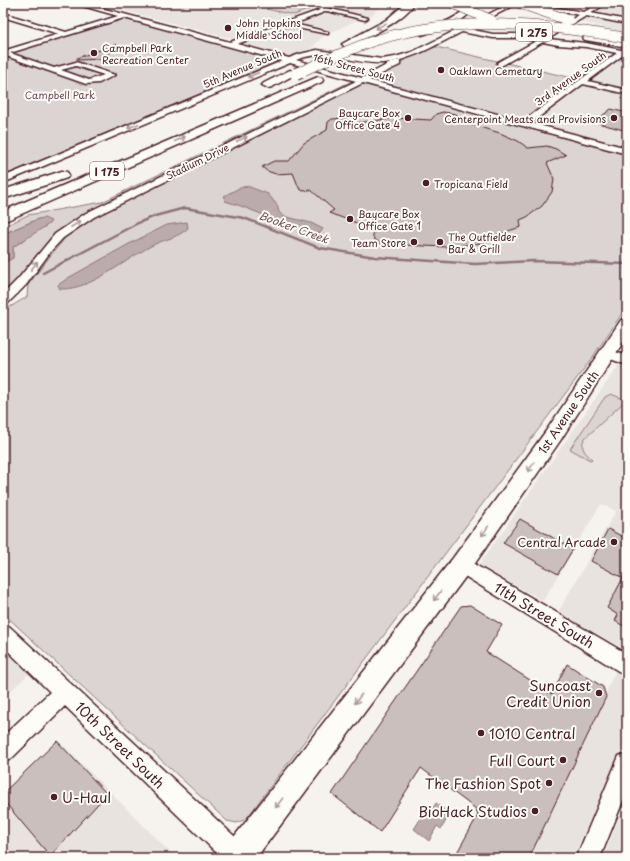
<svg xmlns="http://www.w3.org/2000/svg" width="630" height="861" font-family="'Playpen Sans',sans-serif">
<rect width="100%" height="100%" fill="#f6f3ef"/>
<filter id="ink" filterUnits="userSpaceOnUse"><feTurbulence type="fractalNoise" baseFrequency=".025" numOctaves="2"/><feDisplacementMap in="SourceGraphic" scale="8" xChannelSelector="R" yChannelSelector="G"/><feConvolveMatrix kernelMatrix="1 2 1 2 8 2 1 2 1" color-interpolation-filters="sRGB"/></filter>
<g filter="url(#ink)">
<path fill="#e9e3e0" d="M94 3H384L369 18 321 7 234 39Z
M525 3H601L583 13 538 6 582 14 573 20Z
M608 3H627V21L589 14Z
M326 11 362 18 330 33 291 24Z
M587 15 627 23V33L578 21Z
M287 25 327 35 321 38 312 48 288 59 236 44Z
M614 52 618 53 529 116 536 110Z
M626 53 627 91 586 82Z
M584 84 627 93V150L529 124Z
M620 363 627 365V651L558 612 616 511 601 504 543 601 479 565Z
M3 648 30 673 3 698Z
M618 666 623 669 622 676 627 689V736L573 858H529Z
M58 740 176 858H3V795Z
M627 798V858H603Z"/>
<path fill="#dcd4d2" stroke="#937a7e" d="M282 3 310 9 294 15 266 9Z
M119 19H127L272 59 277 62 3 176V55Z
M432 46 501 62 498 64 503 65 506 63 577 79 522 122 366 80Z
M354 80 357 81 87 214 55 236 40 251 17 281 3 295V263L13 258V247L27 237 38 219 3 234V227L28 215 102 202Z
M359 84H367L627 155V306L592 358 246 819 237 823 227 821 3 613V311L27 297 28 285 51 255 66 237 90 220Z
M611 394 626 400 584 439C580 448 585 453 592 459L590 460 570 449 605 397Z"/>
<path fill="#bbabac" stroke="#8e7378" d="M247 186 268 194 277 205 279 212 283 216 311 223 323 229 320 233 313 234 238 205 225 201 224 196 239 188Z
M44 218 51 221 49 224 13 247V258L3 263V234L38 219Z
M187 222 188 228C179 237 166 239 155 244 126 258 93 290 60 289L58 285 68 278 129 244 167 225Z
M436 803 450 814 441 829 437 826 429 841 414 829 423 815 427 818Z"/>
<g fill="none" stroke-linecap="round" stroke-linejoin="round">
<path stroke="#8e7378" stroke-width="2.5" d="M43 273 138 223 155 216 185 208 244 218 320 248 375 257 475 264 534 261 627 264
M3 279H5"/>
</g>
<path fill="#cbbfbe" stroke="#4a1f2b" d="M117 44 104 59 77 60V58Z
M611 109 627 113V131L594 122Z
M443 112 456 114 461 117 462 122 500 133 518 141 528 148 547 146 556 149 566 155 547 163 554 179 552 192 542 206 527 217 520 220 521 227 486 238 490 242 474 244 446 247 381 244 373 238V229L329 213 334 210 311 190 303 191 299 188 293 173 276 174 267 171 262 167 274 161H289L304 143 327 130 328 122 332 119 346 118 357 123 395 118 431 120 436 114Z
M520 519 573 549 558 574 503 543Z
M608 529 627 539V628L615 621 618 615 607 608 623 578 591 561Z
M470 605 502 625 486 652 552 694 567 664 603 687 606 697 529 858H454L478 815 476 809 421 768 380 832 332 794 461 606Z
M57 741 107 794 50 856 3 800V793Z"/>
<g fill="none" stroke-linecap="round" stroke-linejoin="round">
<g stroke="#4a1f2b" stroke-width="3">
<path id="minor" d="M72 3H82L230 42 320 10 316 8 319 6 368 18 365 20 327 11 294 24 328 32V34L287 26 237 44 289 58 300 54 317 50 382 59 395 57 412 52 511 3H519L468 29 493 34H523L541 38 579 15 539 7V5L584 12 600 3H607L591 13 627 20V24L586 16 548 39 586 43 621 50 627 47V52L588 81 627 90V94L583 84 531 123 627 148V154L363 83 94 217 63 238 51 251 26 285 7 304 3 305V294L18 279 55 234 86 213 356 81 290 63 3 183V177L282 61 124 18 10 53 54 68 76 62 115 75 99 83 86 84 3 55V51L59 34 3 17V13L66 32 118 16ZM462 32 493 38H523L536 41 498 62 497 64 501 66 543 42 558 45 586 47 617 53 523 121 369 80 400 65V61H394L362 78 296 60C328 47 352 65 383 63 411 61 437 44 462 32ZM76 66 104 75 89 80 61 70Z
M607 349 627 356V365L602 356 600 353 602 350Z
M461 557 467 560 627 654V675L620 672 455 570 452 565 455 560Z
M3 624 10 627 247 848 250 858H222L65 706 11 759 3 762V736L50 692 3 646Z
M627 753V791L600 858H576L619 756Z"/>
</g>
<g stroke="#4a1f2b" stroke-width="3">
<path id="major" d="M627 318V336L560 441 469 572 256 858H222L226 847 453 558 546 431 621 320Z"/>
</g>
<g stroke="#4a1f2b" stroke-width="3">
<path id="highway" d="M406 3H415C399 24 373 34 350 46H344L342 44 386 20Z
M469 3H477C466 23 446 28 425 34L422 35 417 32 419 30C437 25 459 20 469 3Z
M588 35 627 41V47L585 40 583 38Z
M290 70 295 73 294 75 272 87 268 88 262 85 264 83Z
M318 77 322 78 323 80 322 82 3 222V211Z
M62 171 67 172 69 175 67 178 3 199V190Z"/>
</g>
<use href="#minor" fill="#fdfcf7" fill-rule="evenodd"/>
<use href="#major" fill="#fdfcf7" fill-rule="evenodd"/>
<use href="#highway" fill="#fdfcf7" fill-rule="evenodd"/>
<g stroke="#4a1f2b" stroke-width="11" stroke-linecap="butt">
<path id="highway-bridge-far1" d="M452 3 491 20
M519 3 568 20
M298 73C325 61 352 47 380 39 461 15 545 24 627 38"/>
</g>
<g stroke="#4a1f2b" stroke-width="14" stroke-linecap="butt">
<path id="highway-bridge" d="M296 74 301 72"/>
</g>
<use href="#highway-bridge-far1" stroke="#fdfcf7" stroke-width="10"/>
<use href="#highway-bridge" stroke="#fdfcf7" stroke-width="12"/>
</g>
<defs><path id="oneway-shaft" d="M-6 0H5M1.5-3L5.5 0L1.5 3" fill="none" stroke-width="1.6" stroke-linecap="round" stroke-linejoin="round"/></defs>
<g stroke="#ac999b">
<use href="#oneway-shaft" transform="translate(381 26) rotate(151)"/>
<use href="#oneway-shaft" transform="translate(253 75) rotate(157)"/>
<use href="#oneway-shaft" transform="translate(133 126) rotate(157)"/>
<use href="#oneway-shaft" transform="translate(180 139) rotate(-24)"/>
<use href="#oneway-shaft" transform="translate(242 139) rotate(-26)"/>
<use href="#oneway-shaft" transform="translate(76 224) rotate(-33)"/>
<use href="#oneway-shaft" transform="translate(34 266) rotate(-53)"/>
<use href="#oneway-shaft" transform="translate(531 467) rotate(125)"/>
<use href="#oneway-shaft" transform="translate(485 531) rotate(125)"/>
<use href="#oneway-shaft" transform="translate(437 596) rotate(127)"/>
<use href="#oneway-shaft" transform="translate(358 699) rotate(127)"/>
<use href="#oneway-shaft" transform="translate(279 803) rotate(127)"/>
</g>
</g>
<g fill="#4a1f2b" stroke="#fdfcf7" stroke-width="1.5">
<circle cx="228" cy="28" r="4"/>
<circle cx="94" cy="53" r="4"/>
<circle cx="441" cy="70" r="4"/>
<circle cx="408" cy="118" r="4"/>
<circle cx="614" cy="118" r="4"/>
<circle cx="426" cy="183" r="4"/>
<circle cx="350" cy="219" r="4"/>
<circle cx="414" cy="242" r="4"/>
<circle cx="440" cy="242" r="4"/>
<circle cx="614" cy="542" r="4"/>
<circle cx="599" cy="693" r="4"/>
<circle cx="481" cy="733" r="4"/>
<circle cx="563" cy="760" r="4"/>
<circle cx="549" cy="783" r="4"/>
<circle cx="54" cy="797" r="4"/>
<circle cx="535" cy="811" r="4"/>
</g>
<g text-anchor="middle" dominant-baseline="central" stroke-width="4" stroke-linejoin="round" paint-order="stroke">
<g font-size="10" fill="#4a1f2b" stroke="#fdfcf7" text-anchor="start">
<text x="236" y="22">John Hopkins<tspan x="236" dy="12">Middle School</tspan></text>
<text x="102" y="47">Campbell Park<tspan x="102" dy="12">Recreation Center</tspan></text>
<text x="449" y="70">Oaklawn Cemetary</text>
<text x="400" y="112" text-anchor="end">Baycare Box<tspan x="400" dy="12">Office Gate 4</tspan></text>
<text x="606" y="118" text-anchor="end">Centerpoint Meats and Provisions</text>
<text x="434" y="183">Tropicana Field</text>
<text x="358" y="213">Baycare Box<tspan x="358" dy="12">Office Gate 1</tspan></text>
<text x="448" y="236">The Outfielder<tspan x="448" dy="12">Bar &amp; Grill</tspan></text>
<text x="406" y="242" text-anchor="end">Team Store</text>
</g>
<g font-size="10" fill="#4a1f2b" stroke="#fdfcf7">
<text transform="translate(354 67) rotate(15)">16th Street South</text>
<text transform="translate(242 68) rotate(-23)">5th Avenue South</text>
<text transform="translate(570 78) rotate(-36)">3rd Avenue South</text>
<text transform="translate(197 161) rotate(-26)">Stadium Drive</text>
</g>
<g font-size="10" fill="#6e4c55" stroke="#fdfcf7">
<text x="60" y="94">Campbell Park</text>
</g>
<g fill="#fdfcf7" stroke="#806168" stroke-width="1">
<rect x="516" y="23" width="36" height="18" rx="3"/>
<rect x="90" y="162" width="34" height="18" rx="3"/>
</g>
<g font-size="11" font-weight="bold" fill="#4a1f2b">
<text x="534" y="32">I 275</text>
<text x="107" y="171">I 175</text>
</g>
<g font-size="11" font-style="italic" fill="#725058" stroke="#fdfcf7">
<text transform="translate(294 227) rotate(20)">Booker Creek</text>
</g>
<g font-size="12" fill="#4a1f2b" stroke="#fdfcf7">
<text transform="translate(568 412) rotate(-56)">1st Avenue South</text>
</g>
<g font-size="12" fill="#4a1f2b" stroke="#fdfcf7" text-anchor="end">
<text x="606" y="542">Central Arcade</text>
</g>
<g font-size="14" fill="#4a1f2b" stroke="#fdfcf7">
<text transform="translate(544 615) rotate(31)">11th Street South</text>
<text transform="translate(120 745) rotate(44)">10th Street South</text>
</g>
<g font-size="14" fill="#4a1f2b" stroke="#fdfcf7" text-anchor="end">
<text x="591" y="685">Suncoast<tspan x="591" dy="16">Credit Union</tspan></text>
<text x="489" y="733" text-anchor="start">1010 Central</text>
<text x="555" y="760">Full Court</text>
<text x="541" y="783">The Fashion Spot</text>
<text x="62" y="797" text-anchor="start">U-Haul</text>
<text x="527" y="811">BioHack Studios</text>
</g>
</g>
<rect width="630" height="861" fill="none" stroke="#fdfcf7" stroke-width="16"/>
<rect x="8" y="8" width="614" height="845" fill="none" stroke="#4a1f2b" stroke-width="1.5" filter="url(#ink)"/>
</svg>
